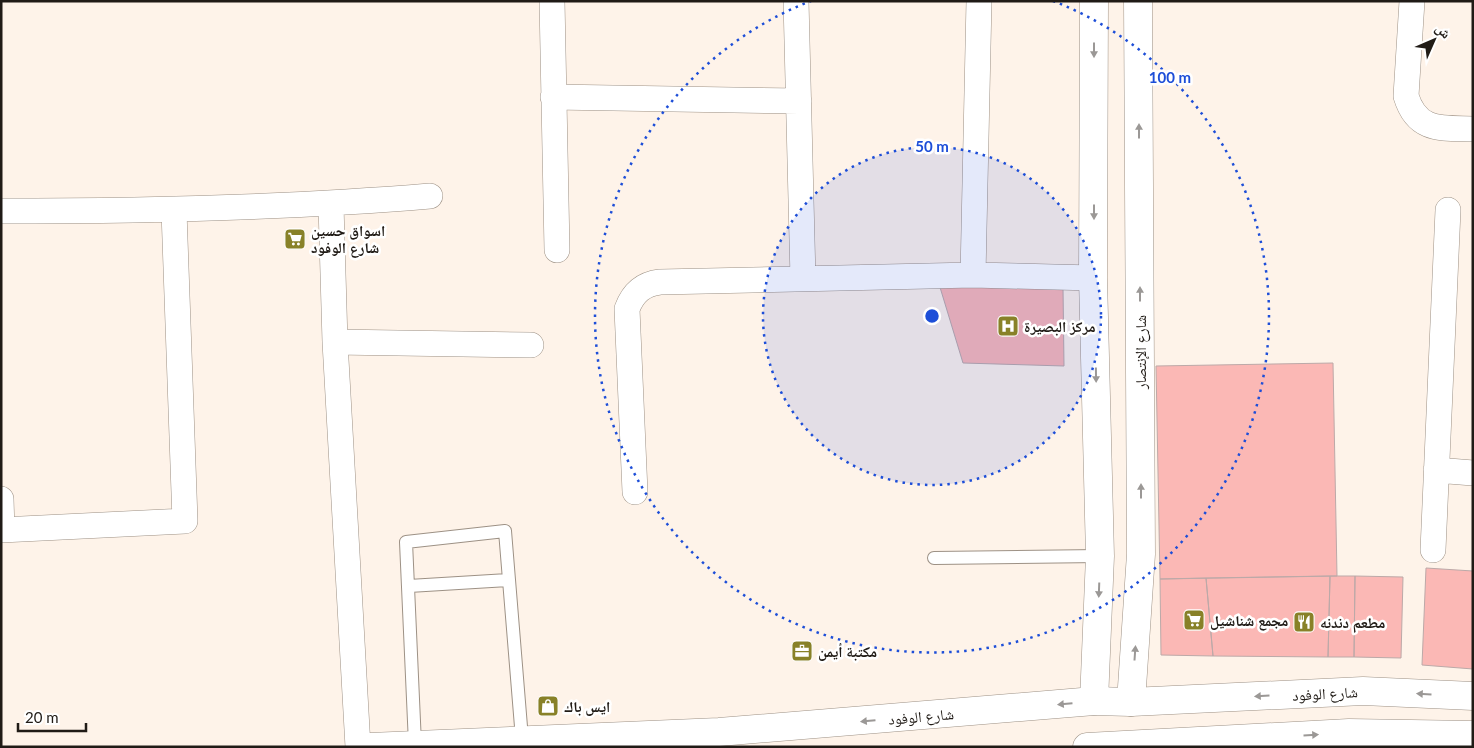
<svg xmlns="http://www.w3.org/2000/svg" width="1474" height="748" font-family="Lato,'Noto Naskh Arabic',sans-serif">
<rect width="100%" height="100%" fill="#fef3e9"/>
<path fill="#fbb8b5" stroke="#bca9a8" d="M939 284 1063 288 1064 366 963 363Z
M1333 363 1337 576 1160 579 1156 366Z
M1426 568 1473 571V669L1422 665Z
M1330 576 1328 657 1213 656 1206 578Z
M1330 576H1355L1354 657H1328Z
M1355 576 1403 577 1401 658 1354 657Z
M1206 578 1213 656 1161 655 1160 579Z"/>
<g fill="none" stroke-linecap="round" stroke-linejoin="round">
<g stroke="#9d9185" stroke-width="14">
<path id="service" d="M934 558 1100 556
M409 586 508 580
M415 744 406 542 505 531 522 739"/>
</g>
<g stroke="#9d9185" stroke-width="26">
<path id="minor" d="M552 1 557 250
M796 1 803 279
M1412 1 1406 96C1417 132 1441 128 1473 129
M553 97 799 101
M331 205 335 342 358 747
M1 211C145 211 287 208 430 196
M973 275 979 1
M335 342 531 345
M1436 470 1473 473
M635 492 627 309C633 293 643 284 660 282L973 275 1093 278
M1 499 2 530
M1 530 185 521 174 211
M1433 550 1448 210"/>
</g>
<g stroke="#9d9185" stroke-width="29">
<path id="tertiary" d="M1094 1 1093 278 1100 556 1094 701
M1131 702 1141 554 1138 1"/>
</g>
<g stroke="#9d9185" stroke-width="29">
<path id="primary" d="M370 747 719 732 1094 701 1131 702 1363 691 1473 696
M1087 747 1349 733 1473 735"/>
</g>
<use href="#service" stroke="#fff" stroke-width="12"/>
<use href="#minor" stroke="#fff" stroke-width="25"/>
<use href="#tertiary" stroke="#fff" stroke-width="28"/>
<use href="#primary" stroke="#fff" stroke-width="28"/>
</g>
<defs><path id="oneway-solid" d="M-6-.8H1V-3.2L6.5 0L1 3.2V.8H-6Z" transform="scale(1.25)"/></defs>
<g fill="#9b9896">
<use href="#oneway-solid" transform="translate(1094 50) rotate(90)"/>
<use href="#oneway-solid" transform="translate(1139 131) rotate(-90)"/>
<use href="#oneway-solid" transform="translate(1094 212) rotate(90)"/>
<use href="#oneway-solid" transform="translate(1140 294) rotate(-90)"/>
<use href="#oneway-solid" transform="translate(1096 375) rotate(89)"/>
<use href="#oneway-solid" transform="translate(1141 491) rotate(-90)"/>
<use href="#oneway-solid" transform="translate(1099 590) rotate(92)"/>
<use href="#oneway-solid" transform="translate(1135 653) rotate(-86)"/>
<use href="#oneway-solid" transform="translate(1424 694) rotate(-177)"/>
<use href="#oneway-solid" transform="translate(1262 696) rotate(177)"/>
<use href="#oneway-solid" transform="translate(1065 704) rotate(175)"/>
<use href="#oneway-solid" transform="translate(868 721) rotate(175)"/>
<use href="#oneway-solid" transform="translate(1311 735) rotate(-3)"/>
</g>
<circle cx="932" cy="316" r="169" fill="#1d4ed8" fill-opacity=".12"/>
<g fill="none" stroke="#1d4ed8" stroke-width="2.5" stroke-dasharray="2.5 5">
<circle cx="932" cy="316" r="169"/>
<path d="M1053 1A337 337 0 1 1 811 1"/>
</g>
<defs>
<g id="supermarket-square" transform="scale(1.125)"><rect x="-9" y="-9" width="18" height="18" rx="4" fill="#888128" stroke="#fff"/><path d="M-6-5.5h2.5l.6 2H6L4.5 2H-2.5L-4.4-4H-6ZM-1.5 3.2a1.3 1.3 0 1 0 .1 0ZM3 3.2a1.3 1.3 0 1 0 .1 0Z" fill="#fff"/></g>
<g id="hospital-square" transform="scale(1.125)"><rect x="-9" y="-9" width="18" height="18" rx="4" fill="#888128" stroke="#fff"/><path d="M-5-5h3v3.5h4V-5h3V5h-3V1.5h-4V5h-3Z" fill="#fff"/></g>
<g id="restaurant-square" transform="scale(1.125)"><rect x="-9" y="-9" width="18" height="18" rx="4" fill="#888128" stroke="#fff"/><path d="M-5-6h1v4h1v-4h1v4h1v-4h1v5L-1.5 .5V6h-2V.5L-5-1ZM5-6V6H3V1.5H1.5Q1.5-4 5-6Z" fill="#fff"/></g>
<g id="office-square" transform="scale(1.125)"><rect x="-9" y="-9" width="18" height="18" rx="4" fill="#888128" stroke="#fff"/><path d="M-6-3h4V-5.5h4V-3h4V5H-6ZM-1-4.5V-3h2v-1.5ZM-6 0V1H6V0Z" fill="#fff"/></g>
<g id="shop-square" transform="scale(1.125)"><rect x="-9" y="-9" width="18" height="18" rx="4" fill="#888128" stroke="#fff"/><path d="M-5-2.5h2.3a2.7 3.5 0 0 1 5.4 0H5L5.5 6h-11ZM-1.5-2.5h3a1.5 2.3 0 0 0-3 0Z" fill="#fff"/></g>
</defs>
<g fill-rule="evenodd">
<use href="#supermarket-square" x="295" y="239"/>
<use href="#hospital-square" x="1008" y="326"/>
<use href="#supermarket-square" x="1194" y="620"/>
<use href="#restaurant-square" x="1304" y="622"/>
<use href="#office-square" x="802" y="651"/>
<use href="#shop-square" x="548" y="706"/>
</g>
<g text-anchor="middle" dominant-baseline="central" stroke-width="5" stroke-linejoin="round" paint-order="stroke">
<g font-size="15" font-weight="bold" fill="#201b16" stroke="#fff" text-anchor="start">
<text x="311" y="230">اسواق حسين<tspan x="311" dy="17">شارع الوفود</tspan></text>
<text x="1024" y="326">مركز البصيرة</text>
<text x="1210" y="620">مجمع شناشيل</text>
<text x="1320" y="622">مطعم دندنه</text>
<text x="818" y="651">مكتبة أيمن</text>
<text x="564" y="706">ايس باك</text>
</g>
<g font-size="15" fill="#201b16" stroke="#fff">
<text transform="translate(1140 352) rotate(-90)">شارع الإنتصار</text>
<text transform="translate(1325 693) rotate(-3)">شارع الوفود</text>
<text transform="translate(921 716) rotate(-5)">شارع الوفود</text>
</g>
</g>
<circle cx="932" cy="316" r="8" fill="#1d4ed8" stroke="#fff" stroke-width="2.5"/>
<g font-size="15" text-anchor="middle" font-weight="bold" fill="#1d4ed8" stroke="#fff" stroke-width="5" stroke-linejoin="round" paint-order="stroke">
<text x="1170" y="83">100 m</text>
<text x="932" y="152">50 m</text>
</g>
<rect width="1474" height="748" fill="none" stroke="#201b16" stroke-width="5"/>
<g transform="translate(1434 40) rotate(45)" stroke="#ffffff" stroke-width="4" paint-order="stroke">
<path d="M0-4L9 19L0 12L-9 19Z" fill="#201b16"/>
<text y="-8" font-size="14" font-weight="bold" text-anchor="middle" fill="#201b16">ش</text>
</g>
<path d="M18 723v8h68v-8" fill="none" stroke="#201b16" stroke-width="2.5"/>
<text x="25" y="723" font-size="15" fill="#201b16" stroke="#ffffff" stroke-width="4" paint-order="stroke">20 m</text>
</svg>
